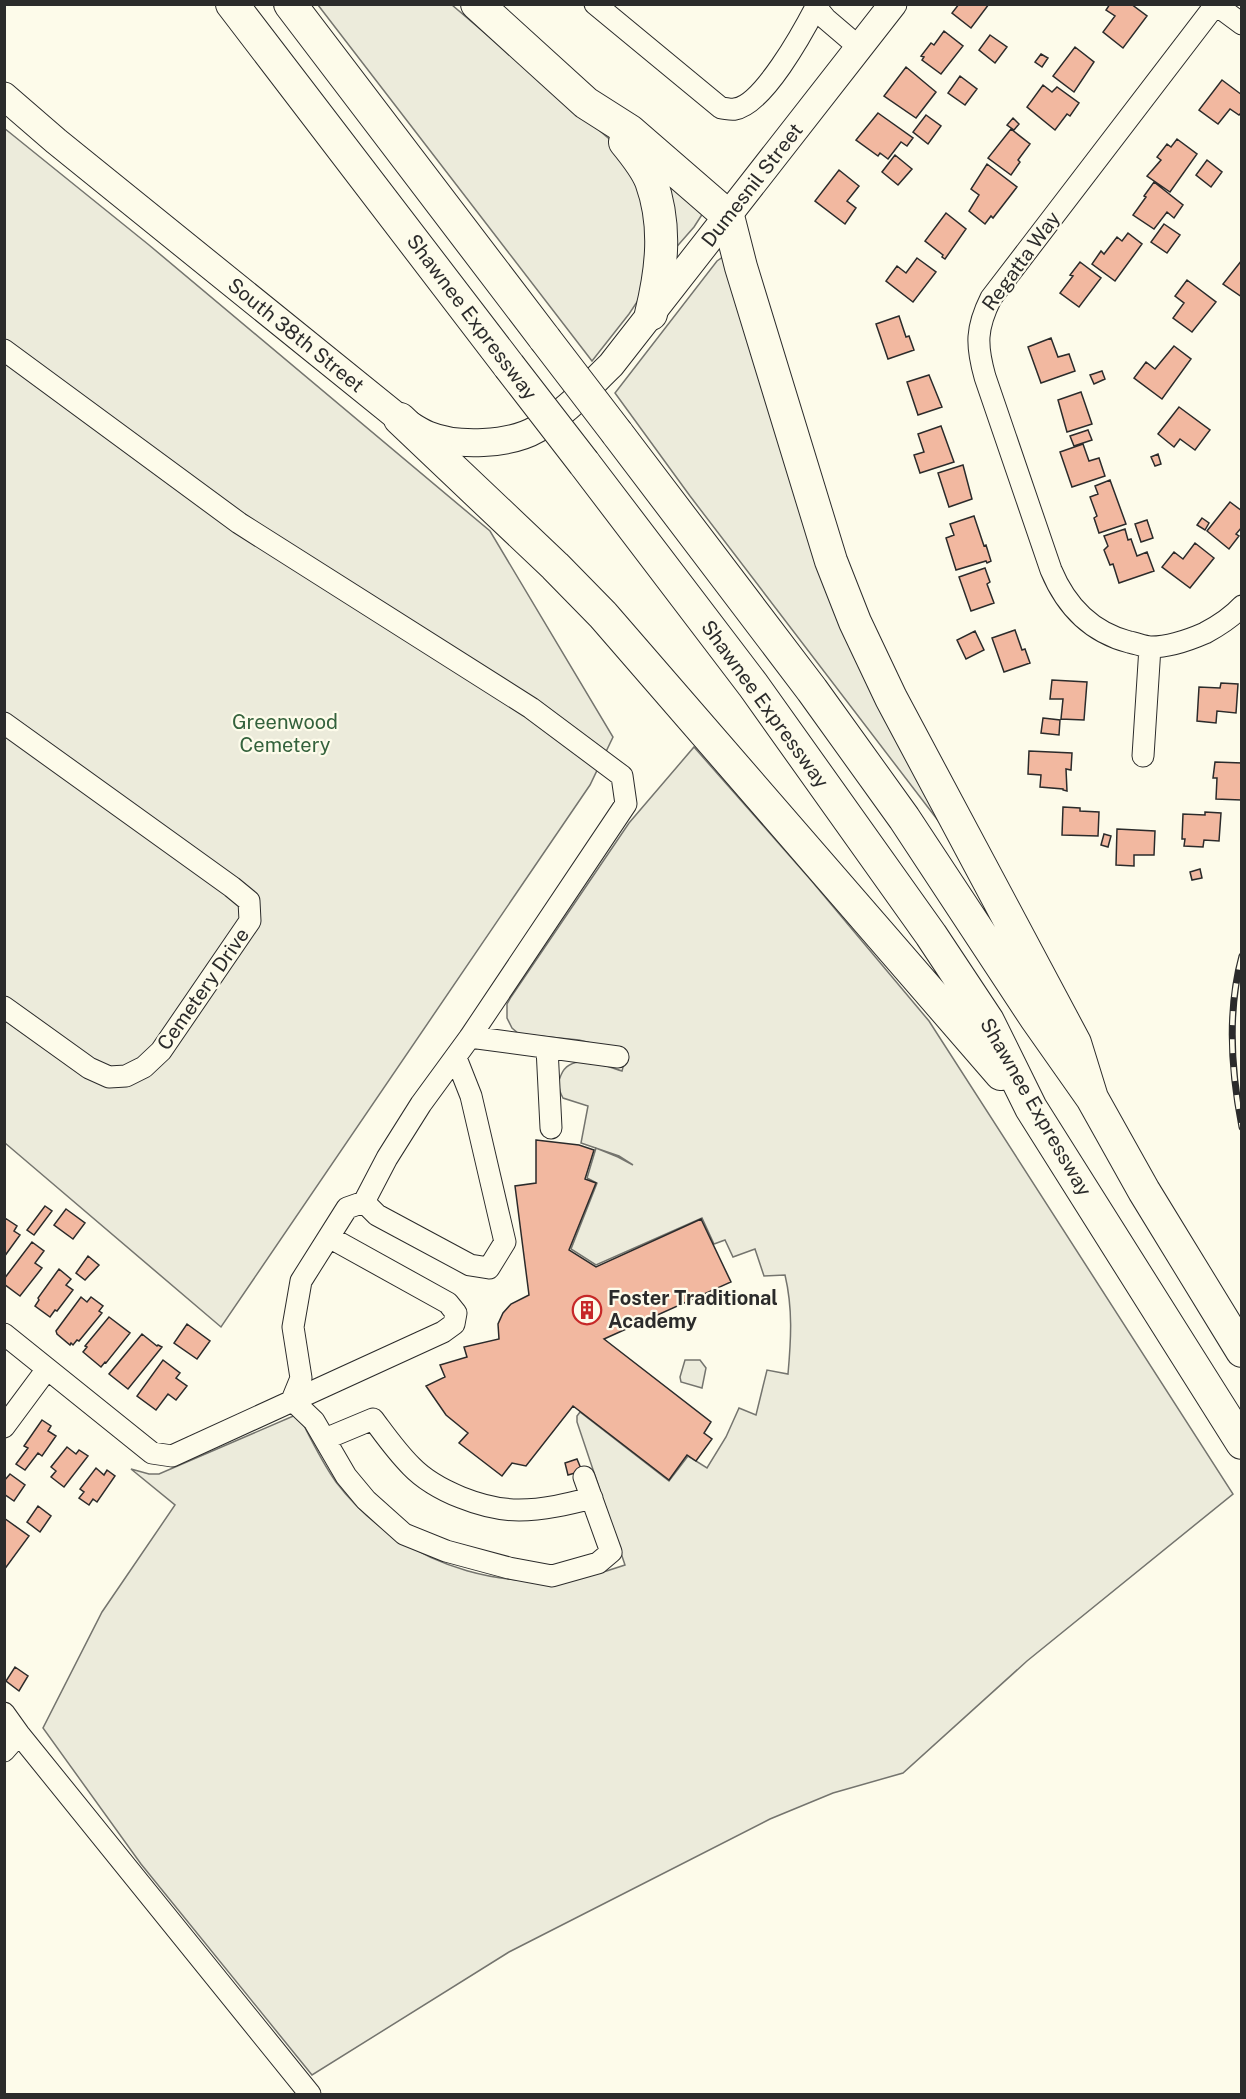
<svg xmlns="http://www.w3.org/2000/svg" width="1246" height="2099" font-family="'Public Sans',sans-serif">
<rect width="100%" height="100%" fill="#fdfbea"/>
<path fill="#ecebdb" stroke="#74746e" stroke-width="1.5" d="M318 5H452L614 143 651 210 641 296 629 314 592 361Z
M4 128 149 245 490 531 613 737 590 785 221 1327 5 1143Z
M652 161 703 213 694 227 673 251Z
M723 257 943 827 690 496 615 393 717 261Z
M694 747 810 879 929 1021 1233 1494 1027 1661 903 1773 833 1793 770 1819 509 1952 312 2075 141 1864 43 1728 102 1612 175 1505 131 1469 149 1474H159L298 1414C310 1437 321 1461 336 1482 403 1570 522 1603 625 1565L577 1422V1416L580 1412 669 1481 688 1456 707 1468 726 1437 739 1408 756 1415 767 1370 788 1374C791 1340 793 1309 785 1275L764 1276 755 1249 733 1257 725 1240 714 1244 702 1218 596 1265 571 1249 597 1183 587 1178 596 1148 618 1157 633 1165 619 1156 581 1143 588 1106 563 1098C559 1091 557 1083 561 1075 571 1051 605 1066 622 1071L627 1052 579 1040 519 1034 512 1028 507 1018V1004L511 997 629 823Z
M685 1360H700L706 1368 702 1388 681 1382 680 1377Z"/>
<path fill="#f2b8a0" stroke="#2b2b2b" stroke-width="1.5" d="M959 4H989L971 28 952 13Z
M1110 4H1131L1147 16 1123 48 1103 32 1115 16 1106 10Z
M944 31 963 46 941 74 922 60 924 57 921 56 931 43 934 45Z
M990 35 1007 47 995 63 979 50Z
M1075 47 1094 62 1074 92 1053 76Z
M1041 54 1048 58 1042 67 1035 62Z
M906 67 936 92 916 118 884 96Z
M960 76 977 89 965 105 948 93Z
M1222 80 1242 95V112L1239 115 1230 109 1218 124 1199 110Z
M1043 85 1052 92 1057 87 1079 103 1070 116 1067 114 1055 130 1027 107Z
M878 113 913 138 907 146 901 142 888 159 880 153 878 156 856 140Z
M926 115 941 126 928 144 913 132Z
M1013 118 1019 124 1014 130 1007 125Z
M1011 129 1030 144 1018 160 1020 162 1011 175 988 158Z
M1177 139 1197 154 1170 192 1147 176 1161 160 1157 157 1167 144 1171 147Z
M895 155 912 169 898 185 882 172Z
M1207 160 1222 172 1211 187 1196 175Z
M987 164 1017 187 993 218 991 216 985 224 969 211 979 195 971 189Z
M839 170 859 186 847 201 856 208 845 224 815 201Z
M1154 182 1183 205 1174 218 1167 212 1154 229 1133 215 1146 197 1144 196Z
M946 213 966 229 945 259 942 257 943 255 925 241Z
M1164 224 1180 235 1167 253 1151 242Z
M1128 233 1142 244 1115 281 1092 264 1101 251 1104 254 1117 237 1122 241Z
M917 258 936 272 913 302 886 281 897 266 906 273Z
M1242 260V297L1223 284Z
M1080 262 1101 278 1079 307 1060 293 1073 276 1070 275Z
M1187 280 1216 302 1192 332 1173 318 1184 303 1175 296Z
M899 316 906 337 909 336 914 350 888 359 876 324Z
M1051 338 1058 357 1069 354 1075 371 1041 383 1028 347Z
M1174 346 1191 359 1162 399 1134 378 1146 362 1155 369Z
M1102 371 1105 379 1094 384 1090 375Z
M929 375 942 407 918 415 907 382Z
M1081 392 1092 424 1067 432 1058 400Z
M1179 407 1210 430 1195 450 1180 439 1174 447 1158 434Z
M941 426 954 462 920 473 914 455 924 452 918 434Z
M1088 430 1092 440 1074 446 1070 436Z
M1083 444 1089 461 1099 458 1105 476 1072 487 1060 452Z
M1158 454 1161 464 1155 466 1151 457Z
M963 465 972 499 949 507 938 473Z
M1110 480 1126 524 1099 533 1094 518 1097 516 1090 497 1098 494 1095 486Z
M1230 502 1242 511V527L1236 534 1239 536 1229 549 1207 531Z
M974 516 984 546 986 545 991 561 987 563 986 561 956 570 946 538 954 535 950 524Z
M1202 518 1209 523 1205 530 1197 525Z
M1147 520 1153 538 1141 542 1135 524Z
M1125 529 1128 540 1131 539 1137 556 1147 552 1154 571 1119 583 1113 564 1110 565 1104 550 1108 546 1104 536Z
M1195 543 1214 558 1190 588 1162 567 1174 552 1183 559Z
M985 568 990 582 987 584 994 603 971 611 959 577Z
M1015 630 1022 650 1025 649 1030 663 1004 672 992 638Z
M975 631 984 650 966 659 957 640Z
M1052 680 1087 682 1084 720 1061 719 1063 699H1050Z
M1221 683 1238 684 1236 713 1217 711 1216 723 1197 721 1199 687 1220 688Z
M1043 718 1060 720 1059 735 1041 733Z
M1029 751 1072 753 1071 770 1066 769 1067 791 1063 790V789L1040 787 1041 775 1028 774Z
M1215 762 1242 763 1241 800 1216 799 1217 778H1213Z
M1063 807 1080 808V811L1099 812 1098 836 1062 835Z
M1205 812 1221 813 1219 841 1204 840 1203 847 1184 846 1185 839H1182L1183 814 1205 815Z
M1117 829 1155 831 1154 855H1134V866L1116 865Z
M1104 834 1111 836 1108 847 1101 845Z
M1200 869 1202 878 1192 880 1190 872Z
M536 1140 579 1145 594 1150 585 1179 596 1183 569 1250 596 1267 701 1219 731 1282 604 1339 711 1422 704 1433 712 1439 696 1461 687 1455 669 1480 573 1406 526 1466 512 1463 502 1476 459 1443 468 1433 446 1415 426 1386 445 1377 440 1365 467 1357 464 1347 499 1339 498 1324 503 1313 511 1304 529 1295 515 1186 536 1183Z
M45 1206 52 1211 34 1235 27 1230Z
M66 1209 85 1223 73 1239 54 1225Z
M5 1218 17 1226 14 1231 20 1235 4 1257Z
M32 1242 44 1251 35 1263 42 1268 20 1296 4 1284V1279Z
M88 1256 99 1265 85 1280 76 1273Z
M59 1269 71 1279 66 1285 73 1290 57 1311 55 1310 50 1317 35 1306 39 1300 38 1298Z
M81 1297 87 1302 91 1297 103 1306 99 1311 102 1313 79 1341 77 1340 73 1345 71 1343 70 1345 57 1334 56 1331Z
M109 1317 130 1333 106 1363 105 1362 101 1367 83 1352 87 1347 85 1346Z
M187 1324 210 1341 197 1359 174 1343Z
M142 1334 157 1346 158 1345 162 1347 128 1389 109 1374Z
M163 1360 180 1373 176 1378 187 1386 176 1400 168 1394 156 1410 137 1396Z
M42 1420 51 1426 48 1431 56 1436 42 1456 38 1453 25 1470 16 1464 28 1448 24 1446Z
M67 1447 76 1454 79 1450 88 1456 64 1487 51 1477 56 1471 51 1467Z
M577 1459 582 1471 568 1475 565 1463Z
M96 1468 104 1475 107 1470 115 1476 97 1502 93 1499 89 1505 79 1498 84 1492 80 1489Z
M10 1474 25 1485 14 1501 4 1494V1481Z
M38 1506 51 1516 40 1532 27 1522Z
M4 1518 29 1536 4 1570Z
M15 1667 28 1676 19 1691 6 1681Z"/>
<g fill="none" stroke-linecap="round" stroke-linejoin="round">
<g stroke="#2b2b2b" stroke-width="23">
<path id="minor" d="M595 4 721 108C725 108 731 110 735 109 763 105 803 32 816 7L826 19 860 48
M1215 4 1242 24
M1216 4 991 298C976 328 976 345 985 377L1051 570C1066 606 1091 632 1129 642 1136 643 1144 647 1151 647 1169 647 1189 640 1205 633 1218 626 1231 618 1242 606
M4 350 239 523 531 708 622 776 626 804 470 1037 421 1104 387 1158 364 1202 377 1215 470 1265 489 1268 505 1242 471 1096 456 1058
M4 723 232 887 249 901 250 921 161 1051 144 1067 126 1076 109 1077 89 1068 4 1007
M1143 756 1150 647
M470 1037 618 1057
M547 1048 551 1128
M4 1334 152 1453 172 1456 443 1332 454 1324 456 1313 448 1303 329 1237
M292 1400 314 1421 346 1476 366 1500 404 1534 446 1551 509 1568 552 1576 598 1563 611 1552 584 1477
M292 1400 301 1378 293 1327 301 1281 347 1208 364 1202
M4 1427 47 1369
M325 1439 373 1419C385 1435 396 1451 411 1466 435 1491 484 1510 519 1510 544 1510 568 1504 592 1498
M4 1713 19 1734 310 2094
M4 1751 19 1734"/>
</g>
<g stroke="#2b2b2b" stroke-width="29">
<path id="major" d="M4 96 56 141 400 419C409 424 418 431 428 435 457 447 510 445 537 429 566 413 588 387 611 365L893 4"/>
</g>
<g stroke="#2b2b2b" stroke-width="34">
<path id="highway" d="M232 4 509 366
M290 4 545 339
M477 4 586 103 630 131 728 216 741 267 831 561 855 622 891 698 1075 1043 1092 1098
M625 142C634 153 646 168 651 181 667 225 662 269 651 314
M400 419 555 566 603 615 1001 1074
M617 433 812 690 904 818 1035 1017 1092 1098 1144 1191 1242 1351
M584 463 753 685 931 935 988 1021 1031 1108 1242 1443"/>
</g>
<use href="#minor" stroke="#fdfbea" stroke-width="21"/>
<use href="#major" stroke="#fdfbea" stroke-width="27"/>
<use href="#highway" stroke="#fdfbea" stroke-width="32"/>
<g stroke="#2b2b2b" stroke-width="7">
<path id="rail" d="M1242 956C1227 1011 1231 1071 1242 1127"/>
</g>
<use href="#rail" stroke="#fdfbea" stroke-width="4.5" stroke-dasharray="14" stroke-linecap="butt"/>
<g stroke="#2b2b2b" stroke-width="34" stroke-linecap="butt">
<path id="highway-bridge" d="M545 339 617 433
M509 366 584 463"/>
</g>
<use href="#highway-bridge" stroke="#fdfbea" stroke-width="32"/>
</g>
<defs>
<g id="building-ring" transform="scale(1.5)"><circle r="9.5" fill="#fdfbea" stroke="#c62828" stroke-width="1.5"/><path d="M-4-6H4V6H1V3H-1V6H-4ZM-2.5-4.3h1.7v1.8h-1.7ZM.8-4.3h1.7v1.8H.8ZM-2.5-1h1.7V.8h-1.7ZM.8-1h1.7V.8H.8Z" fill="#c62828"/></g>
</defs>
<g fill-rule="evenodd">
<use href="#building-ring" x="587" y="1310"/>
</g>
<g text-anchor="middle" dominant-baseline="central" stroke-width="4.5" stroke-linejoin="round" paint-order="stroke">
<g font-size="20" fill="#2b2b2b" stroke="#fdfbea">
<text transform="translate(752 185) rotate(-52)">Dumesnil Street</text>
<text transform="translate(1021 261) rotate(-54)">Regatta Way</text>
<text transform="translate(472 317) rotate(53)">Shawnee Expressway</text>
<text transform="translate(296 335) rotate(39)">South 38th Street</text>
<text transform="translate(765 704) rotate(54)">Shawnee Expressway</text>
<text transform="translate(203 989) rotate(-55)">Cemetery Drive</text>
<text transform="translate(1036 1107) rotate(60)">Shawnee Expressway</text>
</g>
<g font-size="20" fill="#34623c" stroke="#fdfbea">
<text x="285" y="722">Greenwood<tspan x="285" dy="23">Cemetery</tspan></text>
</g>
<g font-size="20" font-weight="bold" fill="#2b2b2b" stroke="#fdfbea" text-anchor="start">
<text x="608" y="1298">Foster Traditional<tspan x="608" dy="23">Academy</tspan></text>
</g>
</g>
<rect width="1246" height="2099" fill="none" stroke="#2b2b2b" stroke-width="12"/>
</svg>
